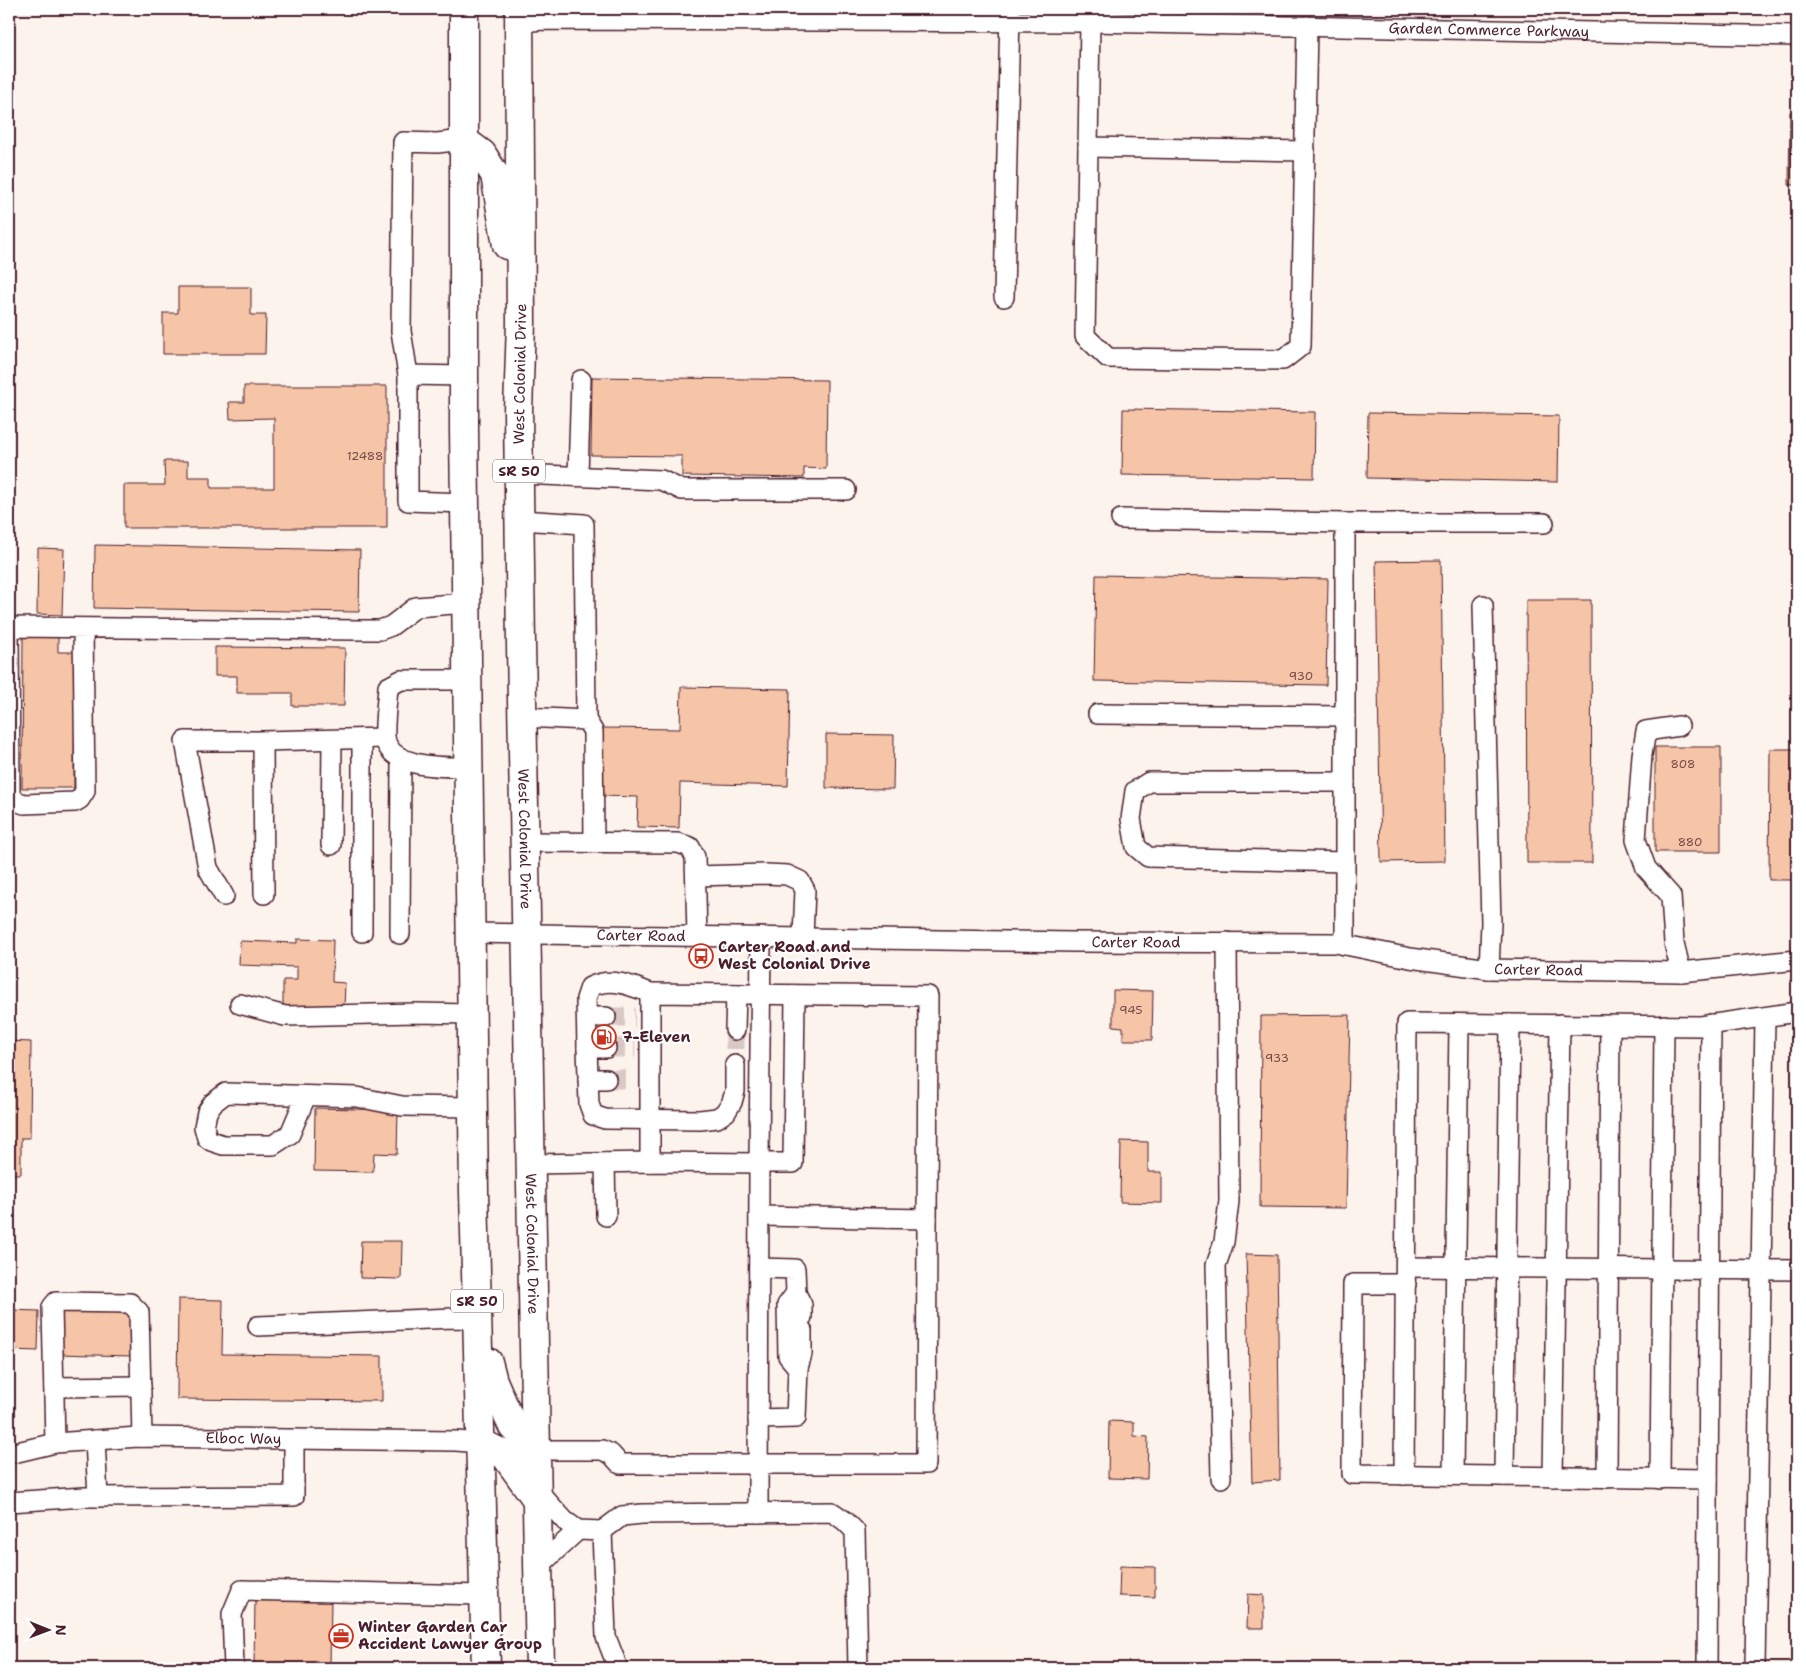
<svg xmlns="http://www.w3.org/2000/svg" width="1806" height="1677" font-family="'Shantell Sans',sans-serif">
<rect width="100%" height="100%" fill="#fdf3ed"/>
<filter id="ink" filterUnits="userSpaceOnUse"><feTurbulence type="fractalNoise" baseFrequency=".02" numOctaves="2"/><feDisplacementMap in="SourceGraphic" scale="10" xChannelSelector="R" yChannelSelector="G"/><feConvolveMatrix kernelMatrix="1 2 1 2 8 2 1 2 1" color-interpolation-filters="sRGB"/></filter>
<g filter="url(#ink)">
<path fill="#f6c4a7" stroke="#4a1f2b" d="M1790 112H1797V185H1789Z
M178 287H251V315H266L265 354H163V313H178Z
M592 377 827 380 826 469 804 468V478L682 476V456L591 455Z
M244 386H387V528H124V485H165L164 461H188V477H211V488H274V418L230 419 229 402H244Z
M1123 409 1315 412 1314 478 1122 475Z
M1368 413 1559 416 1558 482 1367 478Z
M95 545 360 550 359 612 94 608Z
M38 548 64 549 62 615 37 614Z
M1441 560 1445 861 1381 862 1376 561Z
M1096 575 1328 579 1326 685 1094 681Z
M1526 600H1591L1592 863H1527Z
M23 636 58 637V652H75L74 788H22Z
M215 647 345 648 344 706H292V693H237V676H215Z
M681 687 790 689 788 786 680 783 679 828 637 827 638 797 600 796 601 728 680 729Z
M826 734 894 735 893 789 826 788Z
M1655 747H1721V852H1655Z
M1770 749H1797V880H1769Z
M297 939 333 940 332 982 345 983 344 1008 283 1006V980H297V967L239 965 240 941 297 943Z
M1113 990 1153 991 1152 1040H1123V1027L1113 1026Z
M1350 1015 1346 1208 1260 1207 1261 1016Z
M9 1041 31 1042 30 1138H21V1174H9Z
M315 1108 398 1110 397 1154 374 1153 373 1172 314 1171Z
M1121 1141 1148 1142V1172H1162V1203L1120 1202Z
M361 1241H402L401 1279 360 1278Z
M1246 1254 1277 1255 1280 1480 1252 1482Z
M178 1299 223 1300 222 1354 382 1356V1401L177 1399Z
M59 1308 132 1309V1356L58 1354Z
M9 1310 39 1311 38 1351 9 1350Z
M1109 1421 1134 1422V1436L1148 1437 1147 1479 1108 1478Z
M1120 1566 1155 1567V1597L1119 1596Z
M1248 1594 1264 1595V1628H1247Z
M255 1599 331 1600 330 1668H254Z"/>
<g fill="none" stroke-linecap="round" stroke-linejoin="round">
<path stroke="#d9c9c6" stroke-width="19" stroke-dasharray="19 9" stroke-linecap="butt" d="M606 1017H635
M735 1030V1065
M606 1048H635
M606 1079H634"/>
<g stroke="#4a1f2b" stroke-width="22">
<g id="minor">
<path id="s1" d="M519 22 544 20 1090 22 1797 36"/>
<path d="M1090 22 1085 336 1108 358 1283 360 1301 346 1307 26"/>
<path d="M1088 147 1305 151"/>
<path d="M1004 297 1010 10"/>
<path d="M408 375 401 331 403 142 437 143 463 140"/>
<path d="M464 376 408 375V501L465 503"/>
<path d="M519 474 661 480 682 490H846"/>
<path d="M578 475 581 380"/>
<path d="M1121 519 1345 523V945"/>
<path d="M520 520 584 524 586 720"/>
<path d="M1345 523H1544"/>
<path d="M1483 605 1491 923 1489 969"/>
<path d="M83 628 85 791 80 799 75 802 24 804 16 801 10 795 9 627 361 630H380L391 626 416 607 466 603"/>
<path d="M467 680H401L388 687C387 703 384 721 385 737 388 769 446 767 469 767"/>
<path d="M1098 714 1345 716"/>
<path d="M523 717 586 720 593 731 594 842"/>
<path d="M1679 726 1646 731 1642 755 1636 840 1646 868 1671 896 1674 943 1681 972"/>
<path d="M362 739V932"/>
<path d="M263 741 264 894"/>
<path d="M525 842 678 843 690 847 695 857 697 936"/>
<path d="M331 845 332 740"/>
<path d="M1345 862 1148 857 1136 847 1131 819 1135 791 1149 782H1345"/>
<path d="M696 876 766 874 787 875 800 881 805 890 803 937"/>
<path d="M224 896 208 868 185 741H263L385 738"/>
<path id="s2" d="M471 933 1074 942 1336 943 1410 958 1489 969 1681 972 1797 960"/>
<path d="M400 934 401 758"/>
<path d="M650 993C630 985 611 977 590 987L586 999 587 1048 589 1104 593 1115 605 1119 700 1120 717 1118 726 1112 732 1102 735 1091V1065"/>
<path d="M240 1004 285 1016 416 1013 472 1014"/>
<path d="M587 1017H606"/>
<path d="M735 1030 736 994"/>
<path d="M587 1048H606"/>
<path d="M588 1079H606"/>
<path d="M306 1096 290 1134 273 1145H223L211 1141 207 1138 204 1127 207 1112 213 1103 226 1093 357 1097 402 1106 473 1107"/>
<path d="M605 1163 606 1216"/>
<path d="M532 1164 650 1162 759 1163 761 937"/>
<path d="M759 1216 927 1219"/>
<path d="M1406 1267 1797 1270"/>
<path d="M759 1268 795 1269 796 1293 802 1305V1317"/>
<path d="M1406 1284H1353L1352 1474 1708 1479"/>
<path d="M796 1293 787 1305 788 1356 798 1368"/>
<path d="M258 1326 453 1318 478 1319"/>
<path d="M54 1387 141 1386"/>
<path d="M758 1419 796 1418 798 1368 802 1354V1330"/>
<path d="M95 1440 98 1497"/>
<path d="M55 1443 52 1307 56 1302 130 1303 139 1312 142 1437"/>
<path d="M537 1450H602L611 1454 620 1464H926L928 996 650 993V1162"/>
<path id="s3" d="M9 1454 55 1443 138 1437 456 1441 481 1443"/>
<path d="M1404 1475 1407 1023 1701 1026 1797 1012"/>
<path d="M1453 1475 1459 1024"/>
<path d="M1504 1476 1510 1024"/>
<path d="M1553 1477 1560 1024"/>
<path d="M1221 1478 1216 1265 1224 1242 1229 1201 1227 942"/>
<path d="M1607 1478 1610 1025"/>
<path d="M1660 1479 1664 1025"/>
<path d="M537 1490 565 1521 578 1530 602 1531 622 1516 642 1514 832 1512 845 1521 855 1531 858 1668"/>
<path d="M9 1502 84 1497 294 1496V1439"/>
<path d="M758 1513 759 1163H793L795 995"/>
<path d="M602 1531 606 1637 618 1668"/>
<path d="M539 1566 578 1530"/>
<path d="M234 1668 232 1614 242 1590 484 1595"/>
<path d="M1707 1668 1711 1024"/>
<path d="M1755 1668 1765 1017"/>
</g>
</g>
<g stroke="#4a1f2b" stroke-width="31">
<g id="highway">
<path d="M464 9V430L474 1192 486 1668"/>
<path id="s4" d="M519 9 521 323 518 411 521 645 540 1668"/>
<path d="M463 140 482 154 495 175 507 245"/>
<path d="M488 1362 493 1381 513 1427 537 1450"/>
<path d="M481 1443 505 1455 538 1501"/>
</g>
</g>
<use href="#minor" stroke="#fff" stroke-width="19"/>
<use href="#highway" stroke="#fff" stroke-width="28"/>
</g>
</g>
<defs>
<g id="bus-ring" transform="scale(1.25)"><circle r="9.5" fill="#fff" stroke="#c8321e" stroke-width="1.5"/><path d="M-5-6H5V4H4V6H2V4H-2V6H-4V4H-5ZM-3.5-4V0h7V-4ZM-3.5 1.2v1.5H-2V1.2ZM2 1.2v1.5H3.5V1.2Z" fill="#c8321e"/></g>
<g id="fuel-ring" transform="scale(1.25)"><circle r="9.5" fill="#fff" stroke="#c8321e" stroke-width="1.5"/><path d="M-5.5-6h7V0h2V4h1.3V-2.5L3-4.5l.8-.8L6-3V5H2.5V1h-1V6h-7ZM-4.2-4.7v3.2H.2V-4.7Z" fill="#c8321e"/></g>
<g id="office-ring" transform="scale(1.25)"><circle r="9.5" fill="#fff" stroke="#c8321e" stroke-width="1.5"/><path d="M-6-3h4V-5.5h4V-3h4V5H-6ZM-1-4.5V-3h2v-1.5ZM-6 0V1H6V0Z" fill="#c8321e"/></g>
</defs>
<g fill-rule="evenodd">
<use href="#bus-ring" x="701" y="956"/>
<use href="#fuel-ring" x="604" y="1037"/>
<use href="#office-ring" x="341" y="1636"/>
</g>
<g text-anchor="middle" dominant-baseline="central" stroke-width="4" stroke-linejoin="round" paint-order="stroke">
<g font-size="12" fill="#75484a">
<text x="365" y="456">12488</text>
<text x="1301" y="676">930</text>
<text x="1683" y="764">808</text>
<text x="1690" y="842">880</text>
<text x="1131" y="1010">945</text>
<text x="1277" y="1058">933</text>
</g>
<g fill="#fff" stroke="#80626b" stroke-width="1">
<rect x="493" y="459.5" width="52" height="23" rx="4"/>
<rect x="451" y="1289.5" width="52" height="23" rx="4"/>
</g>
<g font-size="14" font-weight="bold" fill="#4a1f2b">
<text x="519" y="471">SR 50</text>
<text x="477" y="1301">SR 50</text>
</g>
<g font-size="15" fill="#4a1f2b" stroke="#fff">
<text stroke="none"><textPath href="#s1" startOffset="970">Garden Commerce Parkway</textPath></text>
<text transform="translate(520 374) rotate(-89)">West Colonial Drive</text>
<text stroke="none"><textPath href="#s4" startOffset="830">West Colonial Drive</textPath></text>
<text stroke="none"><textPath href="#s2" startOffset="170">Carter Road</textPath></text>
<text stroke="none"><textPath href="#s2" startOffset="665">Carter Road</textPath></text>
<text stroke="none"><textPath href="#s2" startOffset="1070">Carter Road</textPath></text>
<text stroke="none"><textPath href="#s4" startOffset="1235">West Colonial Drive</textPath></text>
<text stroke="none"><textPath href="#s3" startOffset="236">Elboc Way</textPath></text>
</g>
<g font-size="15" font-weight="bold" fill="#4a1f2b" stroke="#fff" text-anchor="start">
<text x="718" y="947">Carter Road and<tspan x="718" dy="17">West Colonial Drive</tspan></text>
<text x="622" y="1037">7-Eleven</text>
<text x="358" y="1627">Winter Garden Car<tspan x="358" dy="17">Accident Lawyer Group</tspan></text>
</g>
</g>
<rect width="1806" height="1677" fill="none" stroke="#fff" stroke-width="30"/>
<rect x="15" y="15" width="1776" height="1647" fill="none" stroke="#4a1f2b" stroke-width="2" filter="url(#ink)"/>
<g transform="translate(48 1630) rotate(91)" stroke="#ffffff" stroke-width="4" paint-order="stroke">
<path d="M0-4L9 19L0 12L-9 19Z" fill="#4a1f2b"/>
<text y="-8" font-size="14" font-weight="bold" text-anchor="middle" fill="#4a1f2b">N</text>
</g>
</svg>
